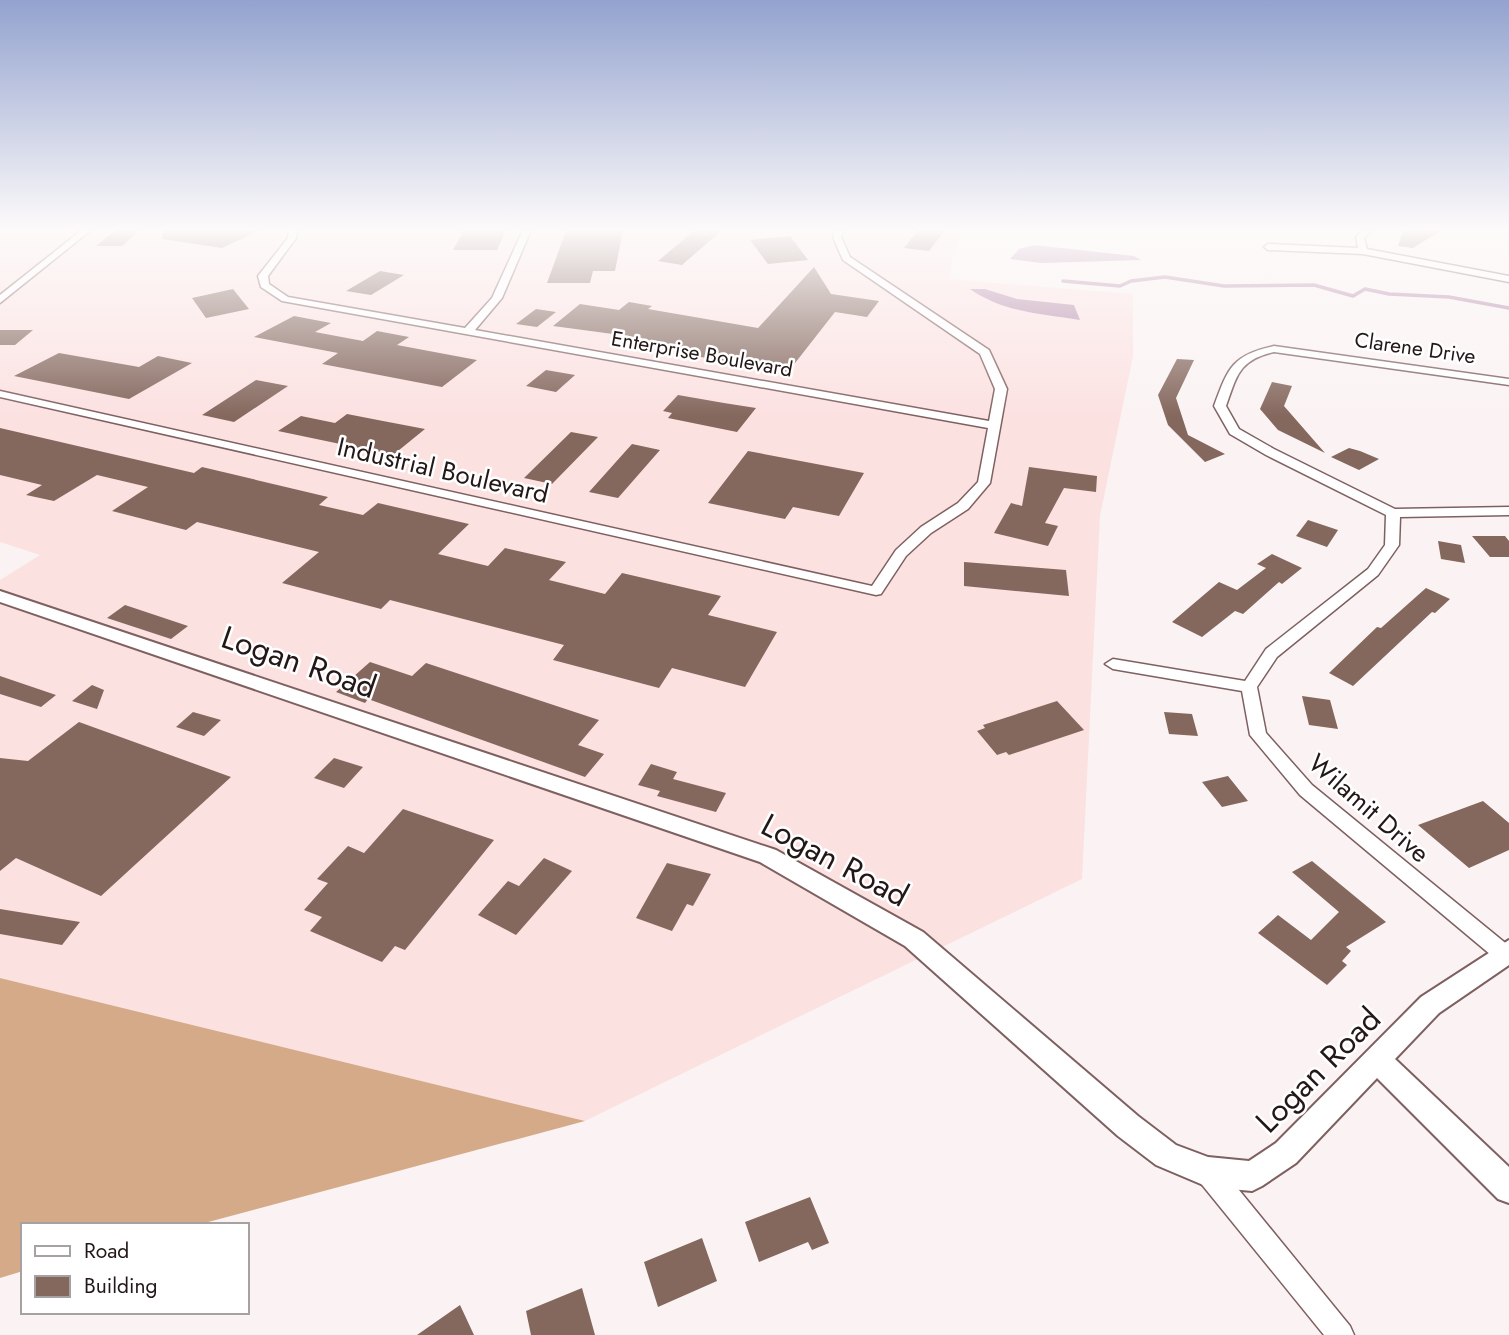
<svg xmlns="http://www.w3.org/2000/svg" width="1509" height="1335" font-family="Jost,sans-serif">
<rect width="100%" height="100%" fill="#fbf3f3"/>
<path fill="#fce1e1" d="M0 230H963L953 256 949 279 1133 294V356L1100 516 1082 879 585 1121 0 978V580L40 555 0 542Z"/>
<path fill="#d5aa89" d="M0 978 585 1121 197 1225H23V1271L0 1278Z"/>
<path fill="#b489a9" d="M1034 245 1134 256 1141 260 1041 263 1010 259 1019 249Z
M985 289 1017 299 1074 305 1080 320C1042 314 1002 312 970 289Z"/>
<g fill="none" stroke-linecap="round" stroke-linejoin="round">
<path stroke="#b489a9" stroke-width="3.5" d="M1063 281 1120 286 1131 281 1165 277 1224 286 1314 285 1353 296 1365 289 1389 294 1449 297 1509 308"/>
</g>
<path fill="#84675d" d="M116 230H140L122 246H96Z
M163 230H260L222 248 162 239Z
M464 230H506L497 250H453Z
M623 230 615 271H593L590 283H547L566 231Z
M695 230H722L682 265 658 261Z
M918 230H945L929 251 904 248Z
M1403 230H1442L1413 248 1398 246Z
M790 236 808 260 768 264 750 240Z
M814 267 831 294 879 301 867 317 835 312 788 372 695 356 700 351 640 340 643 338 553 326 580 304 619 310 629 302 652 306 648 309 758 328Z
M380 271 404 275 371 295 346 291Z
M233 289 249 309 206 318 192 298Z
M536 309 556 312 537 327 516 324Z
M294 316 331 323 315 332 363 341 377 331 409 337 397 345 477 360 442 387 322 364 338 353 254 337Z
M0 330H33L15 345H0Z
M59 353 139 367 158 356 192 363 129 399 14 376Z
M1177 359 1194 360 1176 398 1188 435 1225 454 1205 462 1168 425 1158 395Z
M546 370 575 375 556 392 526 386Z
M256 380 288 386 234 422 202 415Z
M1272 382 1292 386 1284 406 1325 453 1278 430 1260 409Z
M678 395 724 403 756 408 737 432 668 418 672 413 663 411Z
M347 414 383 421 425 429 393 455 278 431 301 416 335 423Z
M0 428 194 473 202 467 328 497 319 505 363 515 378 503 469 524 438 554 488 566 505 548 566 562 549 580 605 594 622 573 721 596 708 615 777 632 745 687 672 668 659 688 553 660 564 645 390 600 381 609 282 583 319 552 197 522 186 530 112 511 148 487 97 475 54 501 26 495 42 485 0 475Z
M571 432 598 437 552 484 524 478Z
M632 444 660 450 618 498 589 492Z
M1349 448 1360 451 1379 459 1359 470 1331 457Z
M748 451 864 473 839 516 793 507 785 519 708 503Z
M1029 467 1097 476 1096 492 1064 488 1045 523 1058 526 1048 546 994 533 1011 503 1022 506Z
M1308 520 1338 530 1327 547 1296 536Z
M1472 536H1505L1509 541V557H1490Z
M1438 541 1461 545 1465 563 1441 559Z
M1272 554 1302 568 1282 584 1279 582 1243 614 1235 611 1202 637 1172 622 1219 582 1237 590 1266 568 1257 564Z
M964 562 1066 570 1069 596 964 586Z
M1426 588 1450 599 1435 613 1432 612 1353 686 1329 673 1377 627 1381 628Z
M125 605 188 626 171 639 107 618Z
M370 662 412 676 426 663 599 720 578 745 604 754 585 777 368 699 365 703 336 692Z
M0 676 56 695 41 707 0 694Z
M92 685 104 690 97 709 72 701Z
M1302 696 1330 700 1338 729 1309 725Z
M1057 701 1084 730 1009 755 1006 752 997 755 977 731 985 728 983 725Z
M193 712 221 720 204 736 176 727Z
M1164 712 1192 714 1198 736 1169 734Z
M79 722 231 777 101 896 16 858 0 871V758L28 761Z
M334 758 363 767 344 788 314 778Z
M651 764 677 772 673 779 726 793 716 812 657 796 660 791 638 785Z
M1228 776 1248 801 1222 807 1202 782Z
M1483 801 1509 823V850L1469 868 1418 825Z
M403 809 494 840 405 950 395 946 382 962 310 931 322 917 304 910 328 883 317 879 348 846 364 853Z
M544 858 572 871 516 935 478 915 508 881 519 886Z
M1312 861 1386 922 1346 947 1351 951 1342 961 1347 965 1327 985 1258 933 1278 915 1311 940 1339 912 1292 872Z
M667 863 711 874 693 906 687 904 672 931 636 918Z
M0 909 74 921 80 922 62 945 0 934Z
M810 1197 829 1243 812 1250 808 1242 759 1262 745 1222Z
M702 1238 717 1281 658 1307 644 1262Z
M582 1288 595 1335H531L526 1311Z
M460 1305 474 1335H417Z"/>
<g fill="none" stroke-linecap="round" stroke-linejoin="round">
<g stroke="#7f6061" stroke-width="3">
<path id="minor" d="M82 230H91L0 303V295Z
M289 230H297L296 238 268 276 269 284 288 297 465 328 492 298 523 230H531L502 298 475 330 989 421 995 389 980 354 843 260 833 237 835 230H843L841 237 850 257 989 350 1007 389 990 483 968 509 931 533 906 556 881 594 876 595 0 397V391L872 586 896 550 921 527 958 503 978 482 988 428 282 301 261 287 258 276 288 238Z
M1363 230H1372L1364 238 1367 249 1509 276V282L1363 254 1268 250 1264 247 1268 244 1358 248 1356 237Z
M1274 346 1509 379V385L1274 352C1239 360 1237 375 1226 406L1239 429 1274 449 1395 509 1509 507V515L1400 517 1399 545 1378 575 1277 657 1257 687 1266 733 1312 785 1509 946V961L1504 963 1497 960 1300 795 1250 735 1242 691 1113 669 1105 664 1113 659 1245 681 1266 649 1368 569 1385 545 1386 515 1266 455 1230 434 1214 406C1228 368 1232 355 1274 346Z
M1208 1160 1217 1163 1350 1326 1354 1335H1324L1199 1181 1196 1172 1199 1163Z"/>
</g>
<g stroke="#7f6061" stroke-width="4">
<path id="tertiary" d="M0 591 776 850 923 932 1138 1116 1176 1145 1208 1157 1249 1161 1276 1143 1421 997 1509 940V965L1439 1013 1395 1059 1509 1167V1203L1498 1199 1377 1078 1296 1163 1262 1186 1252 1191 1208 1187 1156 1165 1118 1136 905 946 760 862 0 602Z"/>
</g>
<use href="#minor" fill="#fff" fill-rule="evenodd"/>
<use href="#tertiary" fill="#fff" fill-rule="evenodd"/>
</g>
<linearGradient id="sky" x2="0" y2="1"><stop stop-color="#93a3cf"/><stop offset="0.55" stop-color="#fdfafa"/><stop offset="1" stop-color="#fdfafa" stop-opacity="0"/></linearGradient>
<rect width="1509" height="417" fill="url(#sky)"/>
<g text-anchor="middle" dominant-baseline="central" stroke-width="5" stroke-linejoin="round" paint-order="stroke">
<g font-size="21" fill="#231717" stroke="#fff">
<text transform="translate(1415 348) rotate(8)">Clarene Drive</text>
<text transform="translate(702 354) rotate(10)">Enterprise Boulevard</text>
</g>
<g font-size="26" fill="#231717" stroke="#fff">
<text transform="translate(443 470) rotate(13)">Industrial Boulevard</text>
<text transform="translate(1369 808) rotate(41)">Wilamit Drive</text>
</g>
<g font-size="32" fill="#231717" stroke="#fff">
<text transform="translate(299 662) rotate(19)">Logan Road</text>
<text transform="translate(835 860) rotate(28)">Logan Road</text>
<text transform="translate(1318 1070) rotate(-45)">Logan Road</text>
</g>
</g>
<rect x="21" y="1223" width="228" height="91" fill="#ffffff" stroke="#a7a2a2" stroke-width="2"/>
<rect x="35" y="1246" width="35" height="10" fill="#ffffff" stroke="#a7a2a2" stroke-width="2"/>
<text x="84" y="1258" font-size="21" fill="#231717">Road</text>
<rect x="35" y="1276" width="35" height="21" fill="#84675d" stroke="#a7a2a2" stroke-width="2"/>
<text x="84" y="1293" font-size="21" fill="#231717">Building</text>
</svg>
